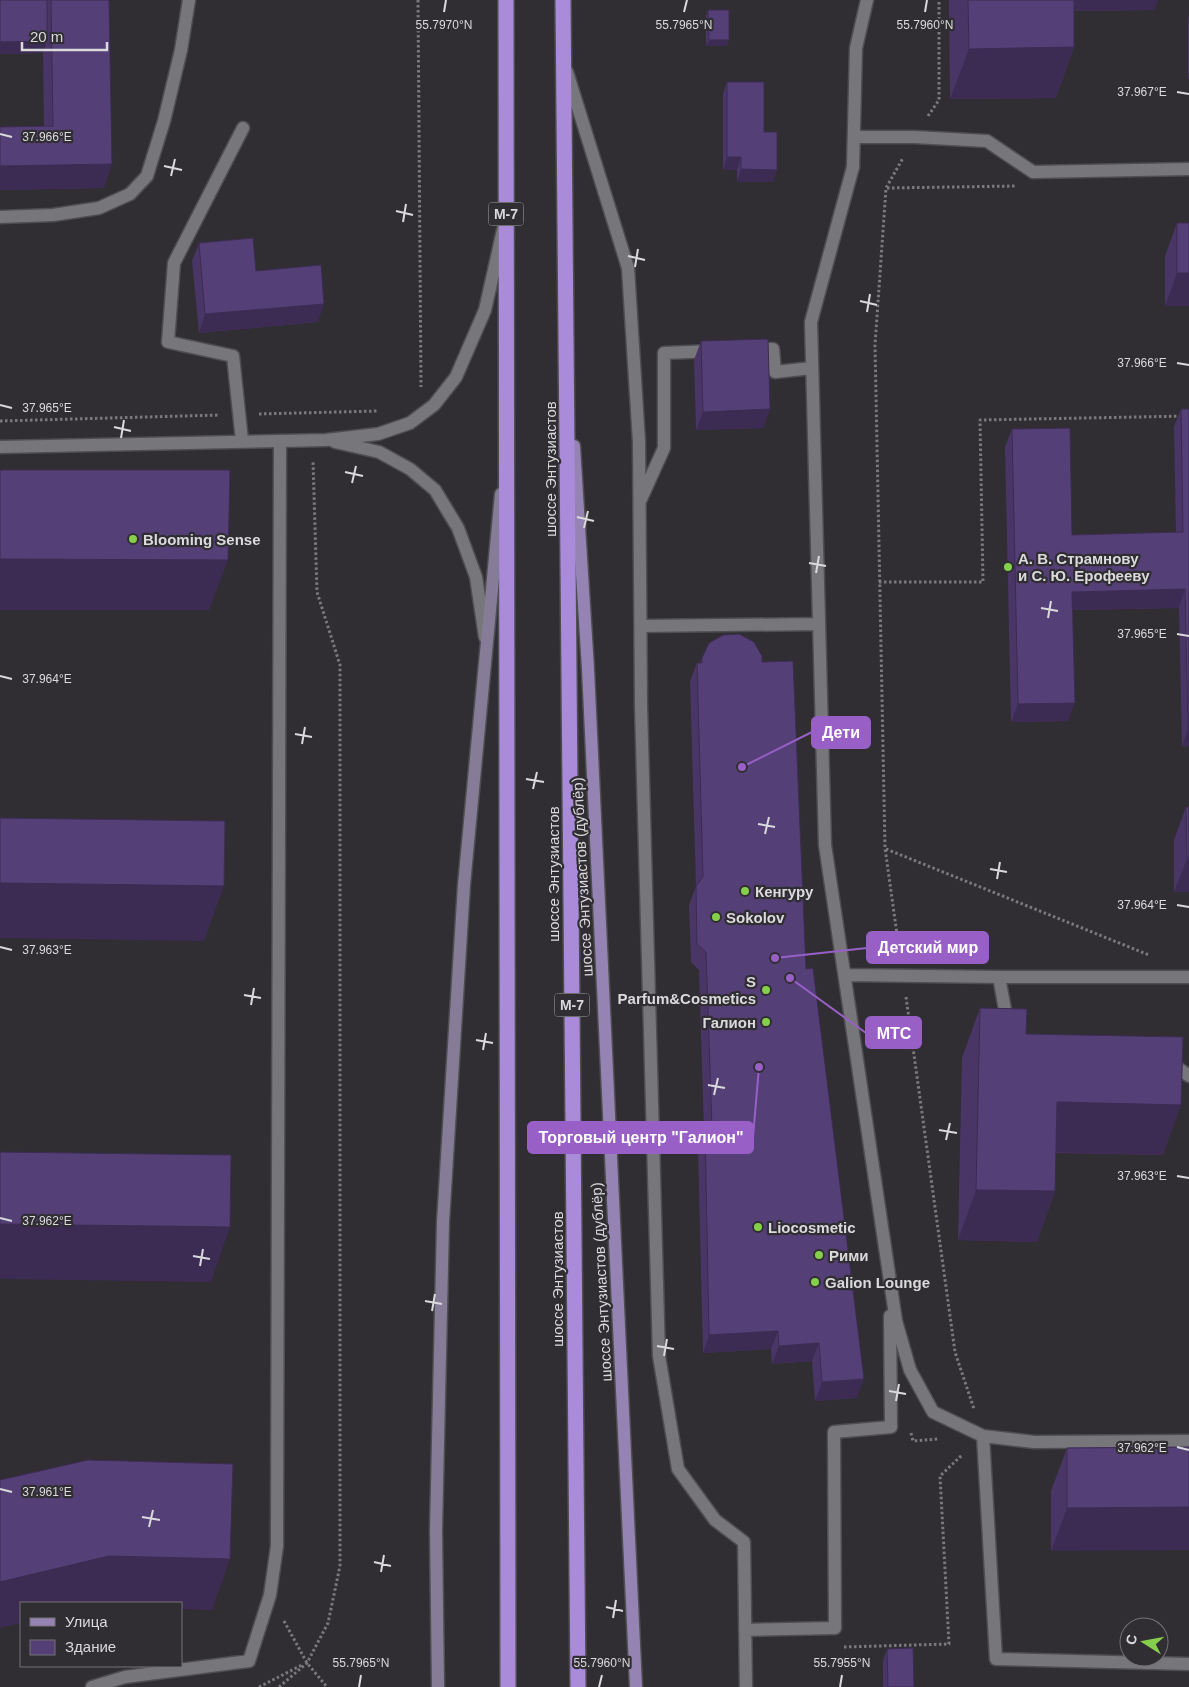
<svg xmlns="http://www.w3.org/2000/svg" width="1189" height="1687" font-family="Helvetica,sans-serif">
<rect width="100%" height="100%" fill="#302e32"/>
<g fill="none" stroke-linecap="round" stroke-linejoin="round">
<g stroke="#4e4d50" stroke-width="15">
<path id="lane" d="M567 72 628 268 639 442 641 706 659 1356 678 1469 715 1520 744 1542 746 1687
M854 137H914L987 141 1033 172 1189 169
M853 167 811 322 825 845 896 1321 910 1370 933 1412 983 1436 1034 1442 1189 1441
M0 217 53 215 99 208 130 194 147 176 164 121 181 50 189 0
M753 349H773L775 372 812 368
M242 441 233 356 168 342 174 263 243 128
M641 499 664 448V353L713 351
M641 626 819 624
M845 975 999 977 1008 1026
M999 977H1189
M1168 1063H1171L1189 1076
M983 1436 996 1659 1189 1664
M745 1630 835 1628 834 1432 891 1427 890 1316
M92 1687 125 1677 249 1661 270 1595 277 1546 280 441"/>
</g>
<g stroke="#4e4d50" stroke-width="15">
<path id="street" d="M853 167 856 48 867 0
M335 442 379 452 410 469 435 490 458 528 476 577 485 637
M0 447 326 440 378 434 410 423 434 405 456 377 485 310 503 230"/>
</g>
<g stroke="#4e4d50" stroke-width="15">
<path id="secondary" d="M438 1687 436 1530 443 1222 464 885 501 494"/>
</g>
<g stroke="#4e4d50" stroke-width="15">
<path id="primary" d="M574 446 588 669 636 1687"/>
</g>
<g stroke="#4e4d50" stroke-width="18">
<path id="highway" d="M506 0 508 1687
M563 0 578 1687"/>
</g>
<path stroke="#7a797c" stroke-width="3" stroke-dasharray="2.5 2.5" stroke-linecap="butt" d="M418 0 421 387
M928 116 939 100V0
M887 188 1016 186
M259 414 377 411
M0 421 220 415
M879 582H983L980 420 1189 416
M886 849 1149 955
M900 956 885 848 875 345 886 188 903 158
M906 997 955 1352 974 1409
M911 1433 913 1441 938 1439
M284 1621 307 1663 327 1687
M844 1647 949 1644 940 1476 962 1455
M259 1687 302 1665
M279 1687 307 1663 328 1623 340 1566V665L317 592 313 461"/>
<use href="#lane" stroke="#77767a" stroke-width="12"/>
<use href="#street" stroke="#77767a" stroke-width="12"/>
<use href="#secondary" stroke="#867c97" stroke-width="12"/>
<use href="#primary" stroke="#9583b4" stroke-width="12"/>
<use href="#highway" stroke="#a98bda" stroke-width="15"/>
</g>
<path fill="#493666" d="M0 0H109L104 188 0 190V127L44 126 43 53 0 54Z
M949 0H1158L1154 10 1074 11V47L1056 98 950 99Z
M708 10 727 46H706V16Z
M1189 15V79H1188V18Z
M727 82 764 132 773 182H737V170H723V94Z
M1177 223 1189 306H1165V256Z
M199 243 256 271 318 322 199 333 192 261Z
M701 341 770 409 763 428 696 430 694 360Z
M1181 409 1189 746 1182 747 1179 608 1073 610 1068 721 1011 722 1005 447 1012 429 1072 535 1176 533 1174 427Z
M702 658 762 662 806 969 857 1398 815 1401 812 1361 772 1364 771 1349 703 1353 698 1148 704 1130 699 970 691 962 689 905 696 886 690 681 697 663H700Z
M1186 807H1189V892H1174V840Z
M980 1008 1026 1034 1163 1155 1056 1153 1055 1191 1037 1242 958 1240 962 1058Z
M1189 1447 1051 1551V1491L1067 1448Z
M887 1649 914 1687H883V1661Z"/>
<path fill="#3c2c53" d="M1059 0H1158L1154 10 1055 11Z
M709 40H729L727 46H706Z
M47 41 43 53 0 54V42Z
M1074 47 1056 98 950 99 969 49Z
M727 157H741L737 170H723Z
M112 164 104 188 0 190V166Z
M741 169 777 170 773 182H737Z
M1177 273H1189V306H1165Z
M324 304 318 322 199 333 205 314Z
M770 409 763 428 696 430 703 412Z
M0 559 228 560 209 610H0Z
M1185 589 1179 608 1066 610 1072 592Z
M1075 703 1068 721 1011 722 1018 704Z
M1188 728H1189V746L1182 747Z
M1187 859H1189V892H1174Z
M0 883 224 886 204 941 0 938Z
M1057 1102 1181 1105 1163 1155 1039 1152Z
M976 1190 1055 1191 1037 1242 958 1240Z
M0 1224 230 1227 211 1282 0 1279Z
M778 1331 771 1349 703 1353 709 1335Z
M819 1343 812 1361 772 1364 779 1346Z
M864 1379 857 1398 815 1401 822 1382Z
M1189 1507V1550L1051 1551 1067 1508Z
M109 1556 230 1559 212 1610 181 1609V1603H21V1623L0 1628V1582Z"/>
<path fill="#553f77" stroke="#3c2c53" d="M0 0H47V41L0 42Z
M51 0H109L112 164 0 166V127L53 126Z
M968 0H1074V47L969 49Z
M708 10H729V40H709Z
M727 82H764V132H777V170L741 169V157H727Z
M1177 223H1189V273H1177Z
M253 238 256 271 321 265 324 304 205 314 199 243Z
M768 339 770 409 703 412 701 341Z
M1181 409H1189V728H1188L1185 589 1072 592 1075 703 1018 704 1012 429 1070 428 1072 535 1183 532Z
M0 470H230L228 560 0 559Z
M739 634 754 642 762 656V662L793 661 806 969 813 968 864 1379 822 1382 819 1343 779 1346 778 1331 709 1335 705 1129H712L706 952 697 944 696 886 703 877 697 663H702V658L709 643 723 635Z
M1186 807H1189V859H1187Z
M0 818 225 821 224 886 0 883Z
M980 1008 1027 1009 1026 1034 1183 1037 1181 1105 1057 1102 1055 1191 976 1190Z
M0 1152 231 1155 230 1227 0 1224Z
M1189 1447V1507L1067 1508V1448Z
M88 1460 233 1464 230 1559 109 1556 0 1582V1480Z
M913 1648 914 1687H888L887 1649Z"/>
<path fill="none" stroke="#dad9db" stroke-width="2" d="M444 12 446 0M684 12 687 0M925 12 927 0M1177 92 1189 94M0 134 12 137M164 166 182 170M171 176 175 159M396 211 413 215M403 222 406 204M628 256 645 260M635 267 638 249M860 301 877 305M867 312 870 294M1177 363 1189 365M0 405 12 408M114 427 131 431M121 438 124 420M345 472 363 476M352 483 356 466M577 517 594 521M584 528 588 511M809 563 826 566M816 573 819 556M1041 608 1058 611M1048 618 1051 601M1177 634 1189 636M0 676 12 679M295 734 312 737M302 744 305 727M526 779 544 782M533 789 537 772M758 824 775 827M765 834 769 817M990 869 1007 872M997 879 1000 862M1177 905 1189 907M0 947 12 950M244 995 261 998M251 1005 254 988M476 1040 493 1043M483 1050 486 1033M708 1085 725 1088M714 1095 718 1078M939 1130 957 1133M946 1140 950 1123M1177 1176 1189 1178M0 1218 12 1221M193 1256 210 1259M200 1266 203 1249M425 1301 442 1304M432 1311 435 1294M657 1346 674 1349M664 1356 667 1339M889 1391 906 1394M896 1401 899 1384M1177 1447 1189 1450M0 1489 12 1492M142 1517 160 1520M149 1527 153 1510M374 1562 391 1566M381 1572 384 1555M606 1607 623 1611M613 1618 616 1600M359 1687 361 1675M599 1687 602 1675M840 1687 842 1675"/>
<g fill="#85cf4d" stroke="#302e32" stroke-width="2">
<circle cx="133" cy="539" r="5"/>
<circle cx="1008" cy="567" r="5"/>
<circle cx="745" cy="891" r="5"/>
<circle cx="716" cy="917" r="5"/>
<circle cx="766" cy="990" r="5"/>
<circle cx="766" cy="1022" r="5"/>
<circle cx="758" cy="1227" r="5"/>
<circle cx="819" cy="1255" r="5"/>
<circle cx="815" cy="1282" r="5"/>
</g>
<g text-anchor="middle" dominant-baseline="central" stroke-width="4.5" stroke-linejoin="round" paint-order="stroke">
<g fill="#302e32" stroke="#a7a6a8" stroke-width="1">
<rect x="488.5" y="202.5" width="35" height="23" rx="4"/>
<rect x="554.5" y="993.5" width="35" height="23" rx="4"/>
</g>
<g font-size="14" font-weight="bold" fill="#dad9db">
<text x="506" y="214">М-7</text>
<text x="572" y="1005">М-7</text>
</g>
<g font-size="15" fill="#dad9db" stroke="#302e32">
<text transform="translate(550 469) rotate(-90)">шоссе Энтузиастов</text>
<text transform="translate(553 874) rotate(-90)">шоссе Энтузиастов</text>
<text transform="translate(582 877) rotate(-93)">шоссе Энтузиастов (дублёр)</text>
<text transform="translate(557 1279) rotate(-90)">шоссе Энтузиастов</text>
<text transform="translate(601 1282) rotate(-93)">шоссе Энтузиастов (дублёр)</text>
</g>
<g font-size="15" font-weight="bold" fill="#dad9db" stroke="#302e32" text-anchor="start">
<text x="143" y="539">Blooming Sense</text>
<text x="1018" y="558">А. В. Страмнову<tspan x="1018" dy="17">и С. Ю. Ерофееву</tspan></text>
<text x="755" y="891">Кенгуру</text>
<text x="726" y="917">Sokolov</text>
<text x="756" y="981" text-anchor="end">S<tspan x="756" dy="17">Parfum&amp;Cosmetics</tspan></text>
<text x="756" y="1022" text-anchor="end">Галион</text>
<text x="768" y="1227">Liocosmetic</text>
<text x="829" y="1255">Рими</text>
<text x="825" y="1282">Galion Lounge</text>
</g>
</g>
<g font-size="12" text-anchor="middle" fill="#dad9db" stroke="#302e32" stroke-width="4.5" stroke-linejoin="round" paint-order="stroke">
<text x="444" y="29">55.7970°N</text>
<text x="684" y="29">55.7965°N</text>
<text x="925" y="29">55.7960°N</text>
<text x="1142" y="96">37.967°E</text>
<text x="47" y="141">37.966°E</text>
<text x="1142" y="367">37.966°E</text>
<text x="47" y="412">37.965°E</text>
<text x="1142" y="638">37.965°E</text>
<text x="47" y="683">37.964°E</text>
<text x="1142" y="909">37.964°E</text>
<text x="47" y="954">37.963°E</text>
<text x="1142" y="1180">37.963°E</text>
<text x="47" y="1225">37.962°E</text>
<text x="1142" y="1452">37.962°E</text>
<text x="47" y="1496">37.961°E</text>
<text x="361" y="1667">55.7965°N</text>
<text x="602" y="1667">55.7960°N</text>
<text x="842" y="1667">55.7955°N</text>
</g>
<path fill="none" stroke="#9860c7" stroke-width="2" d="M742 767L812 732M775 958L867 948M790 978L866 1033M759 1067L753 1137"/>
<g fill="#9860c7" stroke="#302e32" stroke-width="2">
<circle cx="742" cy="767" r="5"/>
<circle cx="775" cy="958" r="5"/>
<circle cx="790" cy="978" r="5"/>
<circle cx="759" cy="1067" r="5"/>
</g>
<g fill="#9860c7" stroke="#9860c7" stroke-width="2">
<rect x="812" y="717" width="58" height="31" rx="5"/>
<rect x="867" y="932" width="121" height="31" rx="5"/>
<rect x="866" y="1017" width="55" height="31" rx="5"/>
<rect x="528" y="1122" width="225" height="31" rx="5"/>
</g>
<g font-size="16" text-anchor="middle" font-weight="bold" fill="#fff">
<text x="841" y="738">Дети</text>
<text x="928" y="953">Детский мир</text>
<text x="894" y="1039">МТС</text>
<text x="641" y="1143">Торговый центр "Галион"</text>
</g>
<rect x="20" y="1602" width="162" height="65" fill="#302e32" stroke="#747276"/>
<rect x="30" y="1618" width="25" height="8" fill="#9583b4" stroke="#747276"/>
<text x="65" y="1627" font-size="15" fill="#dad9db">Улица</text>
<rect x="30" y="1640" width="25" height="15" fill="#553f77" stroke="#747276"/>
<text x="65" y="1652" font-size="15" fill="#dad9db">Здание</text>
<g transform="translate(1144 1642) rotate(281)"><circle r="24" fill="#302e32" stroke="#747276"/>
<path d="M0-4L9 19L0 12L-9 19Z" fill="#85cf4d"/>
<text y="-8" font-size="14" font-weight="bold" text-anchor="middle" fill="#dad9db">С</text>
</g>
<path d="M22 42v8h85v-8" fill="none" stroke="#dad9db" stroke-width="2.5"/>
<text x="30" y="42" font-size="15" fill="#dad9db" stroke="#302e32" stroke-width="4" paint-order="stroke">20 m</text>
</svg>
